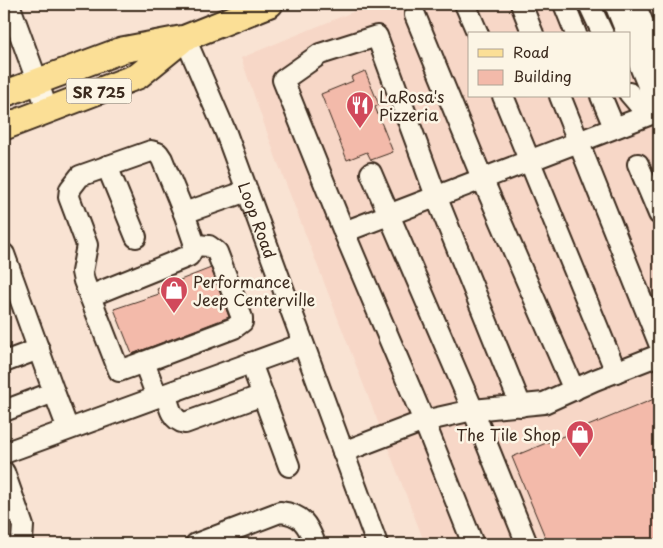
<svg xmlns="http://www.w3.org/2000/svg" width="663" height="548" font-family="'Playpen Sans',sans-serif">
<rect width="100%" height="100%" fill="#f9e3d3"/>
<filter id="ink" filterUnits="userSpaceOnUse"><feTurbulence type="fractalNoise" baseFrequency=".02" numOctaves="2"/><feDisplacementMap in="SourceGraphic" scale="10" xChannelSelector="R" yChannelSelector="G"/><feConvolveMatrix kernelMatrix="1 2 1 2 8 2 1 2 1" color-interpolation-filters="sRGB"/></filter>
<g filter="url(#ink)">
<path fill="#f7d7c7" fill-rule="evenodd" d="M372 4H659V544H425L276 158 241 58ZM469 34H629V96H469Z"/>
<path fill="#f3baaa" stroke="#3b2a1e" d="M365 71 379 105 375 107 393 152 371 160 367 152 347 160 321 94 353 81 351 77Z
M211 268 229 317 132 354 114 309 159 294 157 289Z
M659 397V544H548L512 457Z"/>
<g fill="none" stroke-linecap="round" stroke-linejoin="round">
<g stroke="#3b2a1e" stroke-width="24">
<g id="minor">
<path d="M9 4 48 111"/>
<path d="M465 4 478 34"/>
<path d="M521 4 533 34"/>
<path d="M564 4 576 34"/>
<path d="M589 4 603 34"/>
<path d="M615 4 627 34"/>
<path d="M635 4 659 62"/>
<path d="M415 15 482 178 574 390"/>
<path id="s1" d="M185 38 226 133 377 544"/>
<path d="M629 39 651 93 647 114"/>
<path d="M629 93 647 114"/>
<path d="M503 96 616 372"/>
<path d="M560 96 659 343"/>
<path d="M601 96 614 127"/>
<path d="M638 164 659 214"/>
<path d="M107 166 136 237"/>
<path d="M371 173 473 410 527 544"/>
<path d="M344 232 283 80 320 54 377 36 436 196 521 406"/>
<path d="M4 254 54 392 4 411"/>
<path d="M90 296 189 256 195 245 184 213"/>
<path d="M4 362 39 349"/>
<path d="M144 362 234 328 242 322V318L217 252 209 246 195 245"/>
<path d="M251 363 289 466"/>
<path d="M54 392 68 429"/>
<path d="M166 394C169 406 171 420 185 423L263 395"/>
<path d="M157 397 144 362 119 371 84 281 82 272 87 245 69 197 70 189 80 176 151 151 158 153 162 159 184 213 247 191"/>
<path d="M343 452 424 421 473 410 544 403 595 380 659 355"/>
<path d="M4 453 303 344"/>
<path d="M4 472 23 526 22 541 18 544"/>
<path d="M196 544 280 512C302 514 308 525 315 544"/>
<path d="M473 544 424 421 344 232 659 111"/>
</g>
</g>
<g stroke="#3b2a1e" stroke-width="29">
<path id="major" d="M4 94 122 50 185 38 270 4
M4 127 138 76 181 41"/>
</g>
<use href="#minor" stroke="#fcf5e5" stroke-width="20"/>
<use href="#major" stroke="#fbdf96" stroke-width="25"/>
</g>
</g>
<defs>
<g id="restaurant-pin" transform="scale(1.4375)"><path d="M0 17L-7.5 6A9.5 9.5 0 1 1 7.5 6Z" fill="#d1495b" stroke="#fcf5e5"/><path d="M-5-6h1v4h1v-4h1v4h1v-4h1v5L-1.5 .5V6h-2V.5L-5-1ZM5-6V6H3V1.5H1.5Q1.5-4 5-6Z" fill="#fff"/></g>
<g id="shop-pin" transform="scale(1.4375)"><path d="M0 17L-7.5 6A9.5 9.5 0 1 1 7.5 6Z" fill="#d1495b" stroke="#fcf5e5"/><path d="M-5-2.5h2.3a2.7 3.5 0 0 1 5.4 0H5L5.5 6h-11ZM-1.5-2.5h3a1.5 2.3 0 0 0-3 0Z" fill="#fff"/></g>
</defs>
<g fill-rule="evenodd">
<use href="#restaurant-pin" x="360" y="105"/>
<use href="#shop-pin" x="174" y="290"/>
<use href="#shop-pin" x="580" y="434"/>
</g>
<g text-anchor="middle" dominant-baseline="central" stroke-width="5" stroke-linejoin="round" paint-order="stroke">
<rect fill="#fcf5e5" stroke="#75675a" stroke-width="1" x="66.5" y="78.5" width="65" height="25" rx="4"/>
<g font-size="15" font-weight="bold" fill="#3b2a1e">
<text x="99" y="91">SR 725</text>
</g>
<g font-size="16" fill="#3b2a1e" stroke="#fcf5e5" text-anchor="start">
<text x="379" y="96">LaRosa's<tspan x="379" dy="18">Pizzeria</tspan></text>
<text x="193" y="281">Performance<tspan x="193" dy="18">Jeep Centerville</tspan></text>
<text x="561" y="434" text-anchor="end">The Tile Shop</text>
</g>
<g font-size="16" fill="#3b2a1e" stroke="#fcf5e5">
<text stroke="none"><textPath href="#s1" startOffset="196">Loop Road</textPath></text>
</g>
</g>
<rect width="663" height="548" fill="none" stroke="#fcf5e5" stroke-width="20"/>
<rect x="10" y="10" width="643" height="528" fill="none" stroke="#3b2a1e" stroke-width="2" filter="url(#ink)"/>
<rect x="468" y="32" width="162" height="65" fill="#fcf5e5" stroke="#afa495"/>
<rect x="478" y="49" width="25" height="8" fill="#fbdf96" stroke="#afa495"/>
<text x="513" y="58" font-size="15" fill="#3b2a1e">Road</text>
<rect x="478" y="70" width="25" height="15" fill="#f3baaa" stroke="#afa495"/>
<text x="513" y="82" font-size="15" fill="#3b2a1e">Building</text>
</svg>
